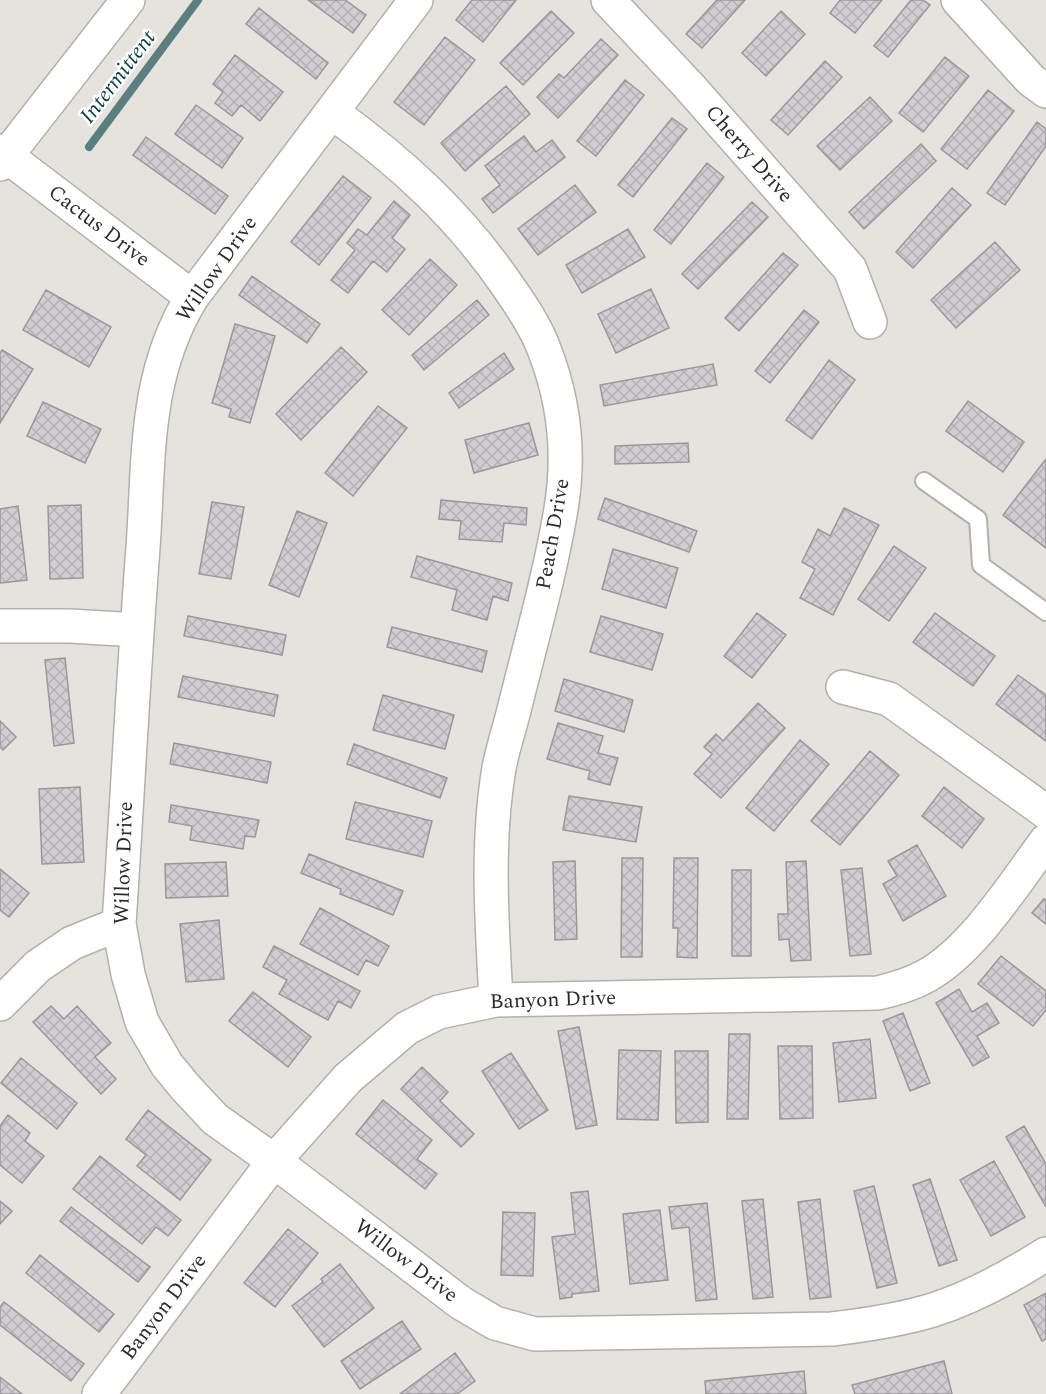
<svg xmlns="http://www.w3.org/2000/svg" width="1046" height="1394" font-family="Spectral,serif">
<defs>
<pattern id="building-cross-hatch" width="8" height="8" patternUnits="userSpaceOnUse" patternTransform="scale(1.5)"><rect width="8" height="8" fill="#d1cdd2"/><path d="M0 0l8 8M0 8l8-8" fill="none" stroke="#b4b0b4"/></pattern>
</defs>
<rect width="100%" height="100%" fill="#e5e3de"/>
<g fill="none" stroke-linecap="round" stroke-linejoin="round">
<path stroke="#5b7e7e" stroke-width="8" d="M89 147 198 0"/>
</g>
<path fill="url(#building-cross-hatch)" stroke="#9a979b" stroke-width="1.5" d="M308 0H345L366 15 353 33Z
M472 0H516L483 42 456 20Z
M717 0H745L702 48 686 34Z
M840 0H882L855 33 830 13Z
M911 0H923L930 5 888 57 874 46Z
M259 8 328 63 316 79 246 24Z
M551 11 574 33 523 85 500 63Z
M781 11 805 34 766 76 742 53Z
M445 37 475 60 424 125 394 102Z
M601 39 618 55 558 118 537 97 559 74 564 78Z
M235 55 283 92 260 121 241 105 232 116 215 103 223 92 213 84Z
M945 57 969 76 923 132 899 113Z
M825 61 842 77 788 135 771 120Z
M625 80 644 95 596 156 577 141Z
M506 86 530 114 465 171 441 143Z
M988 90 1014 111 967 169 941 149Z
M870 97 892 121 840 170 817 146Z
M196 105 243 138 222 168 175 134Z
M672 118 687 129 633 197 618 185Z
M1037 122 1046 129V146L1005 205 987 193Z
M524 136 536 152 552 140 565 157 493 213 482 199 500 185 485 166Z
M146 137 228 196 215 214 133 155Z
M921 144 936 161 864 229 849 212Z
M707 163 724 177 671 244 654 230Z
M343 176 371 198 319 265 291 242Z
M575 185 596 212 538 255 518 229Z
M952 188 971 205 913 268 896 252Z
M394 201 410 215 392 238 405 249 387 272 373 261 348 293 331 280 355 250 347 243 358 229 367 235Z
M752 202 768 217 698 289 682 274Z
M628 229 645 257 582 293 566 265Z
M995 242 1020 270 956 328 931 300Z
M783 253 798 265 739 331 725 318Z
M430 259 457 285 409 335 382 310Z
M252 276 320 324 307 343 239 295Z
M651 289 669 328 616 353 598 314Z
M46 290 111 327 89 367 23 330Z
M477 300 489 315 424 370 412 355Z
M804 310 819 322 770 383 755 371Z
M235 324 275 336 250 423 229 417 231 409 212 403Z
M341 347 367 372 301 440 276 414Z
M2 350 33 369 0 423V353Z
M504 353 514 369 459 408 449 393Z
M829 360 855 380 812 439 786 420Z
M713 364 717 385 604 406 600 385Z
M968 401 1024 442 1003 472 946 431Z
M43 402 101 429 85 463 27 436Z
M378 406 407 428 353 496 325 473Z
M529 423 538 455 474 473 465 440Z
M688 443 689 462 615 464V446Z
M1046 459V548L1003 515Z
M605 498 697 531 689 552 598 519Z
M441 500 527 508 526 525 504 523 502 542 459 539 461 521 439 519Z
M212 502 244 507 231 579 199 574Z
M81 505 83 578 50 579 48 506Z
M18 506 27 580 0 583V509Z
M844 508 879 525 833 615 800 598 815 569 802 562 818 529 830 536Z
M297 511 327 523 299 597 269 585Z
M894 546 926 568 889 621 858 599Z
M613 549 678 568 666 608 602 589Z
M417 556 512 583 508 601 493 596 487 620 452 610 457 590 411 577Z
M757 613 786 635 752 678 724 656Z
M935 613 995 656 973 686 913 642Z
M188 616 286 635 282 655 184 636Z
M601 616 663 634 652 670 590 652Z
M392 627 487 651 482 672 387 647Z
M65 658 74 743 54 746 45 660Z
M1018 675 1046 695V741L996 704Z
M183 676 278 695 274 716 178 697Z
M564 679 633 700 624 732 555 711Z
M383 695 454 715 445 749 373 730Z
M758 703 785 728 721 798 694 774 712 754 704 747 716 734 723 741Z
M0 721 16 737 3 750 0 747Z
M558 723 603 736 598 753 618 758 610 785 588 779 590 771 547 759Z
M800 740 829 764 774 831 746 808Z
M174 743 271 762 267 783 170 764Z
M354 744 447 778 440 798 347 764Z
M870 751 899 775 840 845 811 821Z
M80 787 84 862 42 864 39 789Z
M944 787 984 819 962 848 922 816Z
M569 796 642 807 636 842 563 830Z
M355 802 432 821 423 857 346 839Z
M171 805 259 820 255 837 245 836 243 849 190 840 192 826 169 822Z
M917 845 946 896 903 921 883 884 897 876 888 861Z
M309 854 403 891 393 915 340 894 341 889 301 873Z
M622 858H643L642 957H621Z
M674 858H698L697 958 677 957 678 928H673Z
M575 861 577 939 555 940 553 862Z
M806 861 811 960 791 961 789 939 779 940 778 914H788L786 862Z
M226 862 228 896 166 898 165 864Z
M862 868 871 954 850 956 841 870Z
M0 869 29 893 9 917 0 910Z
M732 870H751V956H732Z
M1044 899 1046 900V924L1032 913Z
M320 908 389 946 378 966 366 960 358 975 300 944Z
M219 920 224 979 186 982 180 924Z
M274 946 360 991 351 1008 338 1001 328 1020 279 994 287 980 263 967Z
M1001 956 1046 991V1010L1033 1026 978 984Z
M959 989 972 1012 987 1003 999 1023 977 1036 989 1057 973 1066 936 1003Z
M253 992 311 1037 288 1067 229 1021Z
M51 1006 64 1019 77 1006 111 1043 95 1057 116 1079 101 1094 33 1022Z
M903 1013 930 1083 910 1091 883 1021Z
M579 1027 597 1125 576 1129 558 1031Z
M729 1034H750L748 1119H727Z
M870 1039 876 1098 839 1102 833 1043Z
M778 1046H812L813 1118 780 1119Z
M619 1050 661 1051 658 1120 617 1119Z
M675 1051H708V1122L676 1123Z
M511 1053 548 1110 519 1129 482 1071Z
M21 1058 77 1103 57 1129 1 1083Z
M422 1067 448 1092 440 1101 474 1134 461 1147 401 1089Z
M383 1100 432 1140 417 1159 437 1174 425 1189 356 1134Z
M148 1110 211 1160 180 1200 137 1166 146 1155 126 1139Z
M8 1115 30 1133 25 1141 44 1156 22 1183 0 1165V1126Z
M1024 1126 1046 1164V1207L1006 1137Z
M100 1156 181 1220 168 1236 156 1227 142 1244 73 1189Z
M994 1161 1025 1217 991 1236 960 1180Z
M930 1179 957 1260 939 1266 913 1185Z
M874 1186 897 1283 877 1288 854 1191Z
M588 1191 599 1291 572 1294V1297L560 1299 552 1237 575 1234 571 1193Z
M763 1199 773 1297 753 1299 742 1201Z
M820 1199 831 1297 810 1299 798 1202Z
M0 1201 12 1211 0 1224Z
M707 1203 717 1299 696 1301 689 1227 672 1229 669 1207Z
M71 1207 150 1267 138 1282 60 1221Z
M660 1210 668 1280 630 1284 623 1214Z
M503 1212 535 1213 533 1276 501 1275Z
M288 1229 318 1253 275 1307 244 1283Z
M40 1255 114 1314 99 1332 26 1273Z
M340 1264 374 1308 324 1347 292 1306 323 1282 321 1279Z
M1046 1293V1339L1042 1341 1024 1305Z
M4 1302 84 1364 71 1381 0 1325V1307Z
M402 1321 421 1349 360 1389 341 1361Z
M455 1353 475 1381 457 1394H400Z
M944 1361 952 1394H855L852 1385Z
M804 1371 806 1394H706L705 1381Z
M0 1377 22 1394H0Z"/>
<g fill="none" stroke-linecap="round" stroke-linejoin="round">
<g stroke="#b2b0ab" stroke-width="20">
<path id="service" d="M924 481 978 519 981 565 1046 612"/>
</g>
<g stroke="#b2b0ab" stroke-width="36">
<path id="minor" d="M416 0 192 297C141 380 150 468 142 561 133 682 127 803 119 924L128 974 142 1022 167 1065 186 1088 215 1119 274 1161 461 1303 495 1323 535 1334 832 1329C866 1325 900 1320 933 1310 970 1298 1013 1275 1046 1254
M608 0 688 85 850 269 870 322
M958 0 1031 80 1046 91
M333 113C401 162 459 215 507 285 521 305 536 327 544 349 564 400 570 455 561 509 550 575 531 641 515 706 510 727 503 747 499 768 486 845 492 923 496 1000
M0 151 192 297
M0 626H70L137 630
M843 687 889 699 1046 812
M0 1004 38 966 72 943 119 924
M99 1394 274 1161 348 1078 407 1028 439 1012 496 1000 878 993C895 989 910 985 926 976 973 950 1014 884 1046 841"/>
</g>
<g stroke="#b2b0ab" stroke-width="36">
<path id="primary" d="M0 164 128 0"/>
</g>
<use href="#service" stroke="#fff" stroke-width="16"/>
<use href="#minor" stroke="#fff" stroke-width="33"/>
<use href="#primary" stroke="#fff" stroke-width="33"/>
</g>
<g text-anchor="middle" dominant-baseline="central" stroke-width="5" stroke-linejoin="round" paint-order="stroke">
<g font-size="21" fill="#2d2c2a" stroke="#fff">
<text transform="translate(749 154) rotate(49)">Cherry Drive</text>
<text transform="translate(99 226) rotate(37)">Cactus Drive</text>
<text transform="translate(217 269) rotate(-55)">Willow Drive</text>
<text transform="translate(553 534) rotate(-80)">Peach Drive</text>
<text transform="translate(124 863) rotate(-88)">Willow Drive</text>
<text transform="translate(553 1000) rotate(-2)">Banyon Drive</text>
<text transform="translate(406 1261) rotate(37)">Willow Drive</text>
<text transform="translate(164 1307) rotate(-53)">Banyon Drive</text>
</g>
<g font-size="22" font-style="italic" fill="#0a3c3d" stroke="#fff">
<text transform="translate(118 77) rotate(-53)">Intermittent</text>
</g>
</g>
</svg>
